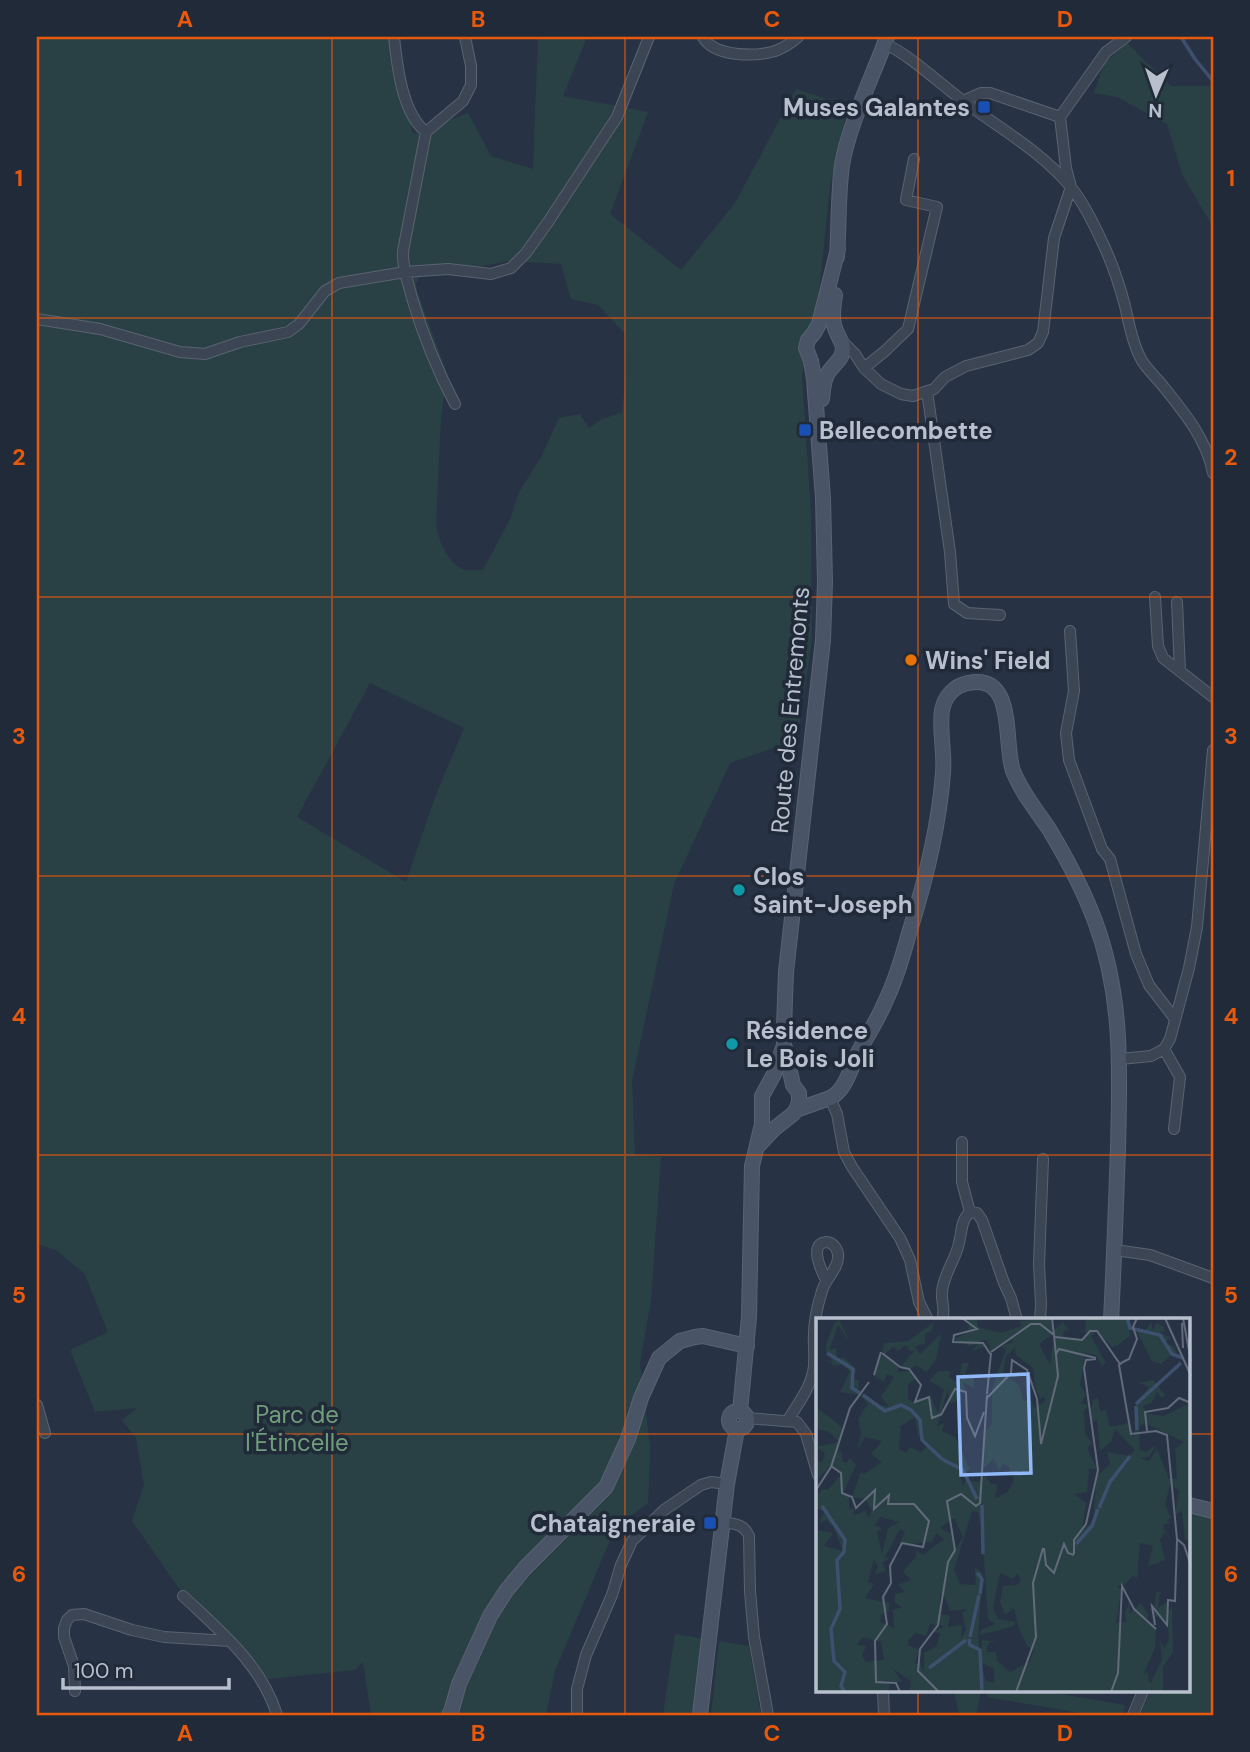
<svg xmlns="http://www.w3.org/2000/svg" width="1250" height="1752" font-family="'DM Sans',sans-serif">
<rect width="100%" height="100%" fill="#273344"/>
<path fill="#294145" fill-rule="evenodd" d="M37 37H390L413 134 468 113 491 156 533 169 538 37H587L563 96 648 112 610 214 681 270 735 203 796 89 848 106 830 186 820 284 802 375 811 512 812 639 796 750 776 747 730 763 674 884 632 1081 635 1154 661 1157 651 1300 640 1363 650 1447 648 1503 615 1528 555 1671 546 1715H371L363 1662 355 1670 268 1679 178 1587 132 1521 144 1485 136 1438 122 1420 137 1408 95 1412 70 1350 108 1332 84 1273 56 1250 37 1244ZM510 261 561 264 571 299 598 305 626 335 625 384 622 412 600 420 589 428 580 414 559 418 541 457 519 492 510 519 483 570C478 570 470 571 465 570 448 564 438 540 436 523L441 418 447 374 417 291 416 284 421 273 455 271ZM370 683 464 728 435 797 406 882 297 817Z
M1127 43 1171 86H1213V227L1182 174 1167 124 1117 97 1094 93 1104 64Z
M1189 1509 1213 1515V1709L1211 1715H1140L1150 1691H1189Z
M675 1634 704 1639 694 1715H663Z
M719 1641 749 1646 761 1715H711Z
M954 1691H981L976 1715H959Z
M987 1691H1044L1125 1705 1124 1715H1091L987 1697Z"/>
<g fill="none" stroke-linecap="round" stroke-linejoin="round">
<path stroke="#3d506d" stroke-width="3.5" d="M1181 37 1195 59 1213 81"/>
<g stroke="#5a6371" stroke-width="12">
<path id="street" d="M394 37C397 65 402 114 426 132
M703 37C714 57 755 57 775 51 784 48 791 43 798 37
M885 44C907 53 938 82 958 97 995 126 1039 149 1070 186 1084 203 1095 226 1104 246 1113 265 1120 287 1125 306 1129 323 1132 342 1140 357 1145 368 1156 377 1163 386 1184 412 1207 440 1213 473
M963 101 981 93H990L1060 117
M1060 117 1106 52 1126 37
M37 319 100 329 180 352 205 354 240 342 288 332 299 324 325 291 339 283 405 272 448 269 491 274 511 268 526 253 548 222 617 117 649 37
M840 339 855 354 864 368 881 384 901 394 913 396 934 389 945 377 966 366 1028 350 1038 343 1043 332 1054 238 1071 187 1066 168 1060 117
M864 368 885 351 908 329 937 207 906 200 914 159
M927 391 950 552 954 604 967 613 1000 615
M455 404C437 370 423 335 412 298 408 282 402 267 403 251L426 132 463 101 471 85V66L465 37
M1155 597 1158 646 1163 658 1213 697
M1177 602 1180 671
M1070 631 1074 691 1066 733 1069 760 1102 849 1110 859 1136 954 1149 985 1175 1019
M1164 1049 1180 1077 1174 1129
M1120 1059 1151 1056 1164 1049 1170 1039 1189 968 1197 927 1213 750
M830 1098 837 1114 844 1152 852 1167 900 1238 910 1260 919 1302 928 1320
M962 1142V1182L970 1212
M1115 1250 1150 1255 1213 1278
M942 1320C946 1310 941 1302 942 1292 943 1275 956 1259 959 1243 962 1231 961 1220 970 1212L977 1213 982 1220 1004 1283 1011 1298 1017 1320
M1040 1320 1041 1304 1039 1264 1043 1159
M37 1405 45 1433
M747 1418 797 1422 806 1434 818 1475
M788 1420C797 1405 809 1390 813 1372 816 1360 813 1347 814 1334 814 1321 818 1304 822 1291 825 1280 838 1268 838 1258 839 1251 834 1242 826 1242 808 1244 822 1272 826 1280
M723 1522C735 1524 744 1524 749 1536L750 1591 754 1637 768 1715
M183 1596C220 1631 262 1665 277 1715
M75 1691 74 1666 64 1637V1628L67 1620 72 1615 84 1614 132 1630 164 1637 230 1641
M883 1691 884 1715
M577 1715V1689L586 1655 612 1595 621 1565 632 1541 664 1510 701 1485 711 1482 727 1484
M1133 1715 1143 1691"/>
</g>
<g stroke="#5a6371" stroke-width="16">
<path id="secondary" d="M837 257C839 226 838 195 842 165 849 124 873 76 887 37
M822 399C823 392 823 384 826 377 830 366 843 361 843 349 843 342 839 339 837 333 831 321 833 308 835 295
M796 1110 830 1098C846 1091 851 1066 859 1051 868 1034 879 1018 886 1000 897 978 903 954 910 930 926 879 939 826 943 773 945 752 939 731 942 710 945 696 954 686 968 683 1017 673 1003 742 1013 771 1022 793 1036 810 1049 829 1067 859 1083 889 1095 921 1123 996 1120 1070 1118 1148 1116 1205 1114 1262 1111 1320
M757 1147 774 1129 793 1114 796 1110 799 1102V1093L793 1085 784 1044V1028L786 972 823 640 825 582 823 498 814 379 811 361 806 348 808 340 814 333 819 324 838 249
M729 1420a9 9 0 1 1 18 0a9 9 0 1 1-18 0Z
M740 1411 749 1317 752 1166 762 1124V1096L774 1074 784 1045
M1189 1505 1213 1511
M449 1715 451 1712 459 1684 490 1616 506 1591 525 1568 606 1487 628 1439 641 1398 659 1358 680 1341 695 1337 703 1336 747 1346
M700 1715 727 1484 737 1429"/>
</g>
<use href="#street" stroke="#3b4553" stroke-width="10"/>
<use href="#secondary" stroke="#495466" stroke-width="14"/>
</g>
<path fill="none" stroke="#e8590c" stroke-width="2" stroke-opacity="0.55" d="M332 37V1715M625 37V1715M918 37V1320M37 318H1213M37 597H1213M37 876H1213M37 1155H1213M37 1434H818M1189 1434H1213M918 1691V1715"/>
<g fill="#1a4fb4" stroke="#202a39" stroke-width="2.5">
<rect x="977" y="100" width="14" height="14" rx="3.5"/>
<rect x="798" y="423" width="14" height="14" rx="3.5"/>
<rect x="703" y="1516" width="14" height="14" rx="3.5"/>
</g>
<circle fill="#e8710a" stroke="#202a39" stroke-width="2.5" cx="911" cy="660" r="7"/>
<g fill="#0f9aa8" stroke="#202a39" stroke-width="2.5">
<circle cx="739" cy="890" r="7"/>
<circle cx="732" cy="1044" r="7"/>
</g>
<g text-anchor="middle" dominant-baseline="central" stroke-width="7" stroke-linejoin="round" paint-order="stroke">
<g font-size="24" font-weight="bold" fill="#b9c0cd" stroke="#202a39" text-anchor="start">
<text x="970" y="107" text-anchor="end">Muses Galantes</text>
<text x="819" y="430">Bellecombette</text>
<text x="925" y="660">Wins' Field</text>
<text x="753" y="876">Clos<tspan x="753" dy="28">Saint-Joseph</tspan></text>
<text x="746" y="1030">Résidence<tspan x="746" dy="28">Le Bois Joli</tspan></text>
<text x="696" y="1523" text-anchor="end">Chataigneraie</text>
</g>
<g font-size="24" fill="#b9c0cd" stroke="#202a39">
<text transform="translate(790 710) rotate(-85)">Route des Entremonts</text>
</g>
<g font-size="24" fill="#709e7b" stroke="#202a39">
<text x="297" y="1414">Parc de<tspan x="297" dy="28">l'Étincelle</tspan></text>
</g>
</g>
<g transform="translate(816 1318)">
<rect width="374" height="374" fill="#273344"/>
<path d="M27 0 23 2 33 23 22 7 13 32 20 30 21 41 28 39 40 52 36 60 43 63 42 73 61 87 73 88 65 79 78 59 71 56 68 64 58 58 66 36 83 49 81 54 95 53 100 61 92 66V81L98 85 115 79 122 95 128 71 113 63 122 53H134L133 60 142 65 146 45H153L148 60 158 59V70L147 64 150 72H143L140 84 134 85 132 70 121 109 128 105 126 113 139 119 154 152 143 155 147 168 150 162 163 164 169 157 175 166H181L179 181 192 174 198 162 192 148 186 146 181 160 183 151 177 141 168 150 169 114 176 106V71L190 32 185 28 198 24 195 22 175 34 171 22H164L168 29 156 33 162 26 154 28 137 21 161 11H152L154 5 147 0H161L162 9 186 15 205 8 204 3 235 0 237 16 223 26 234 47 239 11 247 4 253 11 247 14 248 20 267 22 272 14 255 12 269 13 270 0H312L314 18 302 27 296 29 281 13 275 18 290 45 286 48 280 37 269 35 264 67 270 77 265 85 272 87 268 93 269 116 276 125 271 130 281 151H273L271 174 258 176 270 185 266 213 277 203 281 158 294 146 291 134 313 138 319 132 299 111 295 124 284 133 281 101 278 104 274 98 277 82 282 80 284 93 290 92 294 109 313 105 317 119 322 99 320 85 333 69 323 65 337 62 349 77 346 80 341 74 336 84 327 88 332 96 348 98 374 85V222H369L366 193 359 197 363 172 354 167 349 186 355 200 350 203 356 205 348 206 347 210 354 220 348 214 344 222 349 242 332 248 337 228 324 225 321 261 317 257 309 267H301L305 273 300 305 310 304 309 294 315 281 313 296 325 285 333 298 327 302 340 310 339 330 327 357 331 354 334 366 346 342 344 322 348 330 353 323 352 306 338 296 340 275 344 273 342 290 352 283 353 293 356 289 357 334 347 349V374H86L94 371 95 363 76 350 86 364 68 362 74 365 72 374H0V205L1 212 17 215 8 228 27 233 17 208 11 202 3 205 9 193 0 191V171L4 176 6 171 12 172 26 155 15 147 0 163V143L6 144 9 135 0 129 23 124 13 114 0 111V89L28 111 22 133 26 134V143L30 145 34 140 40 147 27 175 36 178 45 154 48 156 66 144 55 136 66 123 49 119 41 132 45 116 42 101 52 86 44 77 24 74 34 53 26 47H15L18 41 16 44 14 45 8 42 16 43 13 36 20 40 10 33V27L18 5ZM199 30 200 37 217 50 220 72 224 81 228 79 229 83 218 90 216 83H208L202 66 187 56 190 38ZM99 99 102 117 111 128 105 134 94 129 90 135 83 131 85 108ZM329 105 368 124 359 131 361 161H353L341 131 333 143 324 140 333 139 340 127 330 134 324 132 323 109ZM33 179 49 181 56 193 52 200 50 193 38 197V191H33ZM156 193 162 194 166 211 172 301 179 306 165 312 164 317 198 308 199 304 182 301 177 290 184 255 197 261 201 255 205 262 201 267 187 268 184 284 189 297 198 290 203 311 212 329 218 331 214 344 194 354 181 343 180 334H170L173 324H184L166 322 165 344 178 351V365L170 363 164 345 162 316 167 256 159 249 160 267 144 266 138 251ZM64 199 84 204 72 210 66 236 61 214 66 210 59 207ZM138 200 147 219 140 231 136 216 124 210ZM84 211 89 214 83 227 116 224 120 215 128 221 107 237 100 232V239L87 253 95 262 82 267 89 274 79 276V285L86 289 77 292 78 310 64 304 65 297 73 293V285L49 280 58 266 52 264 58 241 62 249 59 256 70 253 66 245 74 240 69 239ZM124 276 128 277 134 293 151 291 146 295 150 312 145 321 146 307 132 309 134 298 125 296ZM123 304 127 309 117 314 124 315 121 328 108 335V353L104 345 99 346 103 331 93 328 92 322 100 315 110 318 114 305 121 308ZM46 319 65 324 68 342 50 344 46 338 50 328 41 327ZM118 4 115 13 109 16V26L99 28 104 36 125 16 120 42 110 54 100 47 95 51 86 47 100 31 95 34 90 27 82 33 77 29 69 36 66 33 69 25 92 23ZM335 4 337 13 340 5 348 9 349 14H343L355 20 349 24 358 29 362 38 356 36 345 46 336 43 320 12H330Z" fill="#294145" fill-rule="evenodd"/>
<path fill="none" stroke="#3d506d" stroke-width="3.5" d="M311 0 314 10 344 17 356 36 367 40M11 35 37 51 36 70 44 75M47 77 69 93 85 87 95 92 104 102 106 122 126 141 147 152 161 181M320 86 365 45M320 88 321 112M166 187 167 236M6 188 29 222 28 234 21 242 24 291 15 311 18 343 29 354 25 368 29 374M283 190 294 164 314 138M260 226 276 208 282 191M161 255 166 261 164 276M154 319 163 277M153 321 154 327 164 332 166 374M113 350 150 322"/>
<path fill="none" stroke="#616b7b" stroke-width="2" d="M146 0 161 11 138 17 137 24 167 25 175 37M349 0 375 58M367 0 375 43M366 5 367 30M239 19 266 22 274 13H281L304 46M175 34 215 6H224L238 17 236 0M66 35 84 49M240 36 243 31 280 40M305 45 313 41 321 21 317 9 321 0M306 45 303 47 315 116 340 113 351 117 361 221 368 227 375 248M84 49 93 51 105 67 99 84 113 79 116 100 126 96M58 57 65 34M171 76 175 35M171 80 195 55 196 42 211 52 221 81 225 126 242 58 238 17M125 97 139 71 150 74 151 100 159 118 168 94M331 113 329 94 352 90 363 80 375 85M15 148 25 155 26 175 36 179 40 190 59 172 58 191 73 177 72 186H98L113 203 107 229 86 225 74 248 75 265 67 279 71 306 59 323 60 364 80 365 84 374M0 172 15 149 34 90 53 64M228 230 230 247 238 255 248 226 252 235 258 237M258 236V222L270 206 282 152 268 50 270 42 280 41M339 307 336 288 351 307 352 282 359 283 361 222M123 374 102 353 104 331 122 307 132 244 139 232 131 183 145 176 160 188 164 185 171 77M200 374 220 319 217 265 227 230M295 374 302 355 306 268 318 291 340 311"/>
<path fill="#91b8f9" fill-opacity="0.15" stroke="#91b8f9" stroke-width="3.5" d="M212 56 215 155 145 157 142 59Z"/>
<rect width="374" height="374" fill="none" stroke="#b9c0cd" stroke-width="3.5"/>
</g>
<rect width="1250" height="1752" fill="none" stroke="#202a39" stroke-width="77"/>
<g transform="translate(1156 94) rotate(182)" stroke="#202a39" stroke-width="5" paint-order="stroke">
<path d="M0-5L12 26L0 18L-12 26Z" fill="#b9c0cd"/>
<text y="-10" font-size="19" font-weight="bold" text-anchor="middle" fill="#b9c0cd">N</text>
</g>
<path d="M63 1678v10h166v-10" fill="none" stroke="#b9c0cd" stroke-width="3.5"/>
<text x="74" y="1678" font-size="21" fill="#b9c0cd" stroke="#202a39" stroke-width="5" paint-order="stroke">100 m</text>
<rect x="38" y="38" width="1174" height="1676" fill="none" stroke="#e8590c" stroke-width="2.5"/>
<g font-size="23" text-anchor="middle" font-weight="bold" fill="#e8590c">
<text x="185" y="27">A</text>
<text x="478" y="27">B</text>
<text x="772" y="27">C</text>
<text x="1065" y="27">D</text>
<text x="19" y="186">1</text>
<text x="1231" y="186">1</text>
<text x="19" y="465">2</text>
<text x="1231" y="465">2</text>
<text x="19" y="744">3</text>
<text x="1231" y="744">3</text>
<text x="19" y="1024">4</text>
<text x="1231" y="1024">4</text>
<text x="19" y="1303">5</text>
<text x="1231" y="1303">5</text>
<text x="19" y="1582">6</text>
<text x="1231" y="1582">6</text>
<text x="185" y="1741">A</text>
<text x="478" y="1741">B</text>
<text x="772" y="1741">C</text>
<text x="1065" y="1741">D</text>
</g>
</svg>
